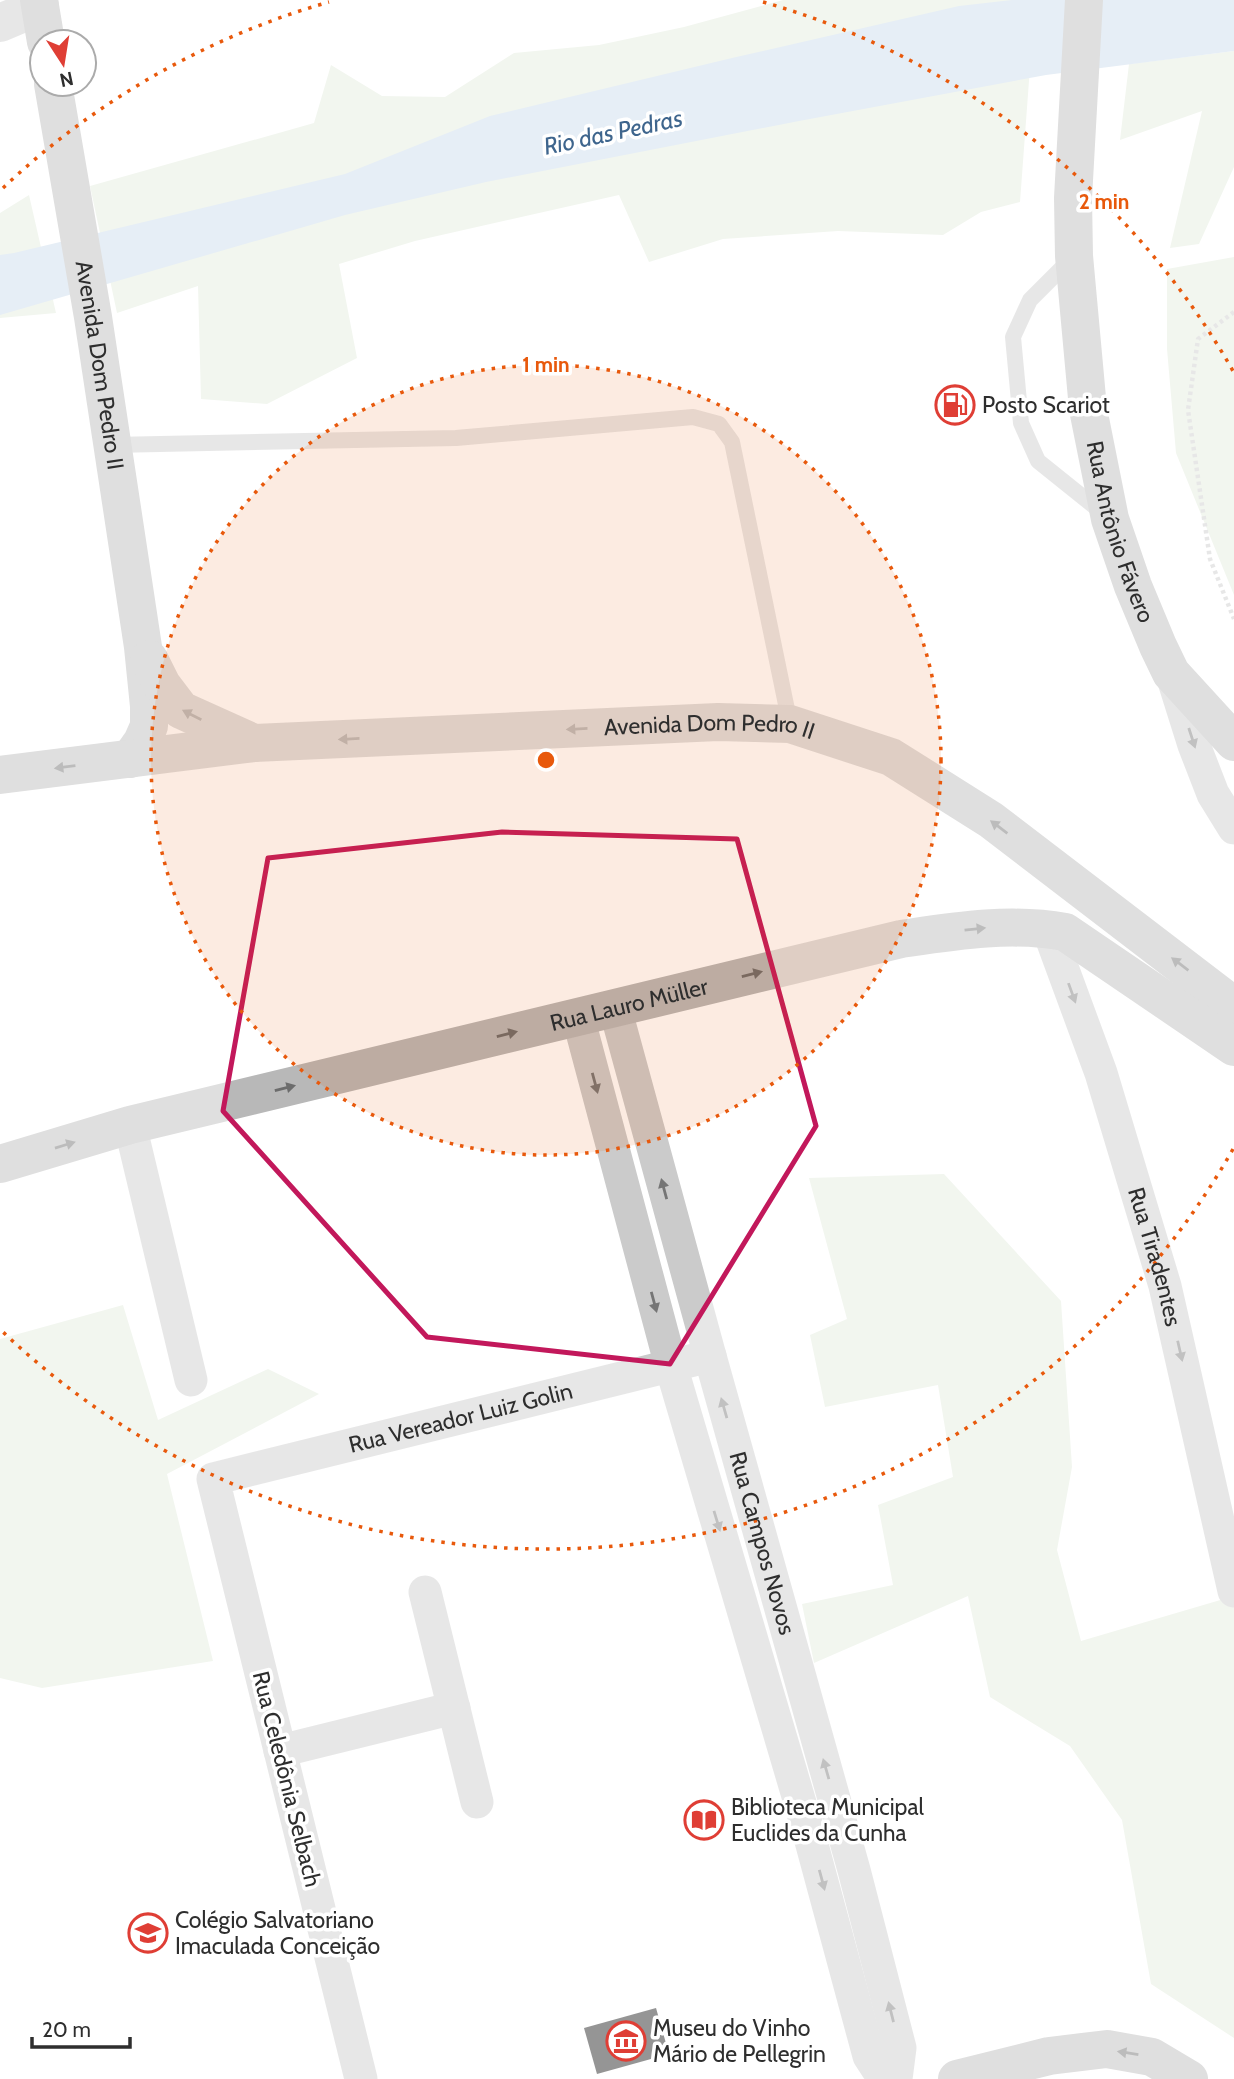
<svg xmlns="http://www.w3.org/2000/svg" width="1234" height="2079" font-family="Cabin,sans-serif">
<rect width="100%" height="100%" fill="#fff"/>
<path fill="#e2ebdc" d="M783 0H1035L1020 202 981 212 943 235 838 231 723 239 649 262 619 195 415 241 339 264 357 358 267 404 201 399 198 286 117 313 90 186 314 123 331 65 382 96 445 97 514 53 599 45 684 27Z
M1234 51V167L1199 244 1170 248 1202 111 1120 140 1129 64Z
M29 195 56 313 0 318V213Z
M1234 257V595L1176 453 1167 349V269Z
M944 1174 1061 1301 1072 1467 1057 1550 1081 1641 1234 1596V2038L1151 1984 1122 1820 1070 1746 990 1697 968 1596 814 1663 802 1604 893 1585 878 1505 953 1477 938 1385 825 1407 810 1335 847 1319 809 1178Z
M123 1305 158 1420 268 1369 319 1394 167 1474 213 1661 42 1688 0 1678V1339Z"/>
<path fill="#c8d9ea" d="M1012 0H1234V51L1046 75 799 121 486 182 345 215 0 315V255L14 253 345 174 490 116 732 58 959 6Z"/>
<path fill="#151515" d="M656 2008 669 2054 597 2074 584 2028Z"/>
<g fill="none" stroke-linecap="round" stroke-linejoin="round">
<path stroke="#cbcbcb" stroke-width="4.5" stroke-dasharray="3.5 3.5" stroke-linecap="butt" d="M1234 312 1198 339 1188 410 1210 559 1234 619"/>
<path stroke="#cbcbcb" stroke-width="16" d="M1070 260 1030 300 1013 337 1021 423 1038 461 1104 514
M112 445 456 438 693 417 719 424 732 442 790 724"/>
<g stroke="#cbcbcb" stroke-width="33">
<path d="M1172 675 1194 745 1213 794 1234 828"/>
<path id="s1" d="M1048 929 1101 1073 1165 1286 1234 1591"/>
<path id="s2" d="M615 1008 710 1356 854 1870 900 2048 896 2079"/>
<path d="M578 1017 671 1366 808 1830 869 2056 884 2079"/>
<path d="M130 1125 191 1380"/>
<path d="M425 1592 477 1802"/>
<path d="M280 1751 454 1708"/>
<path id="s3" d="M361 2079 213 1479 710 1356"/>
</g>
<path stroke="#cbcbcb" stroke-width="38" d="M0 23 40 6"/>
<g stroke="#b8b8b8" stroke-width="38">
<path d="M39 0 46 42"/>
<path id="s4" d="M1084 0 1073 198 1074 256 1088 409 1110 519 1133 586 1158 646 1171 673 1234 742"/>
<path id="s5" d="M53 84 93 317 143 647 149 706V726L142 742 130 759"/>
<path d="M149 659 162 685 181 710 254 743"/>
<path id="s6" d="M0 775 254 743 718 722 790 724 891 757 991 820 1234 1006"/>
<path id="s7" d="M0 1164 130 1125 901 939C955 931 1010 922 1065 932L1234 1047"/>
<path d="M957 2079 1049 2056 1107 2049 1152 2057 1189 2079"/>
</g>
</g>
<defs><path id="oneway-solid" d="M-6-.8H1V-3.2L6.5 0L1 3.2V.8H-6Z" transform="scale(1.75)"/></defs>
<g fill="#6c6c6c">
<use href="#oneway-solid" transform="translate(192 715) rotate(-153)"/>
<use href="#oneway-solid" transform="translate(577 729) rotate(177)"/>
<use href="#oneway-solid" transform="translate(349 739) rotate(177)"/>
<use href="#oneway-solid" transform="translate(65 767) rotate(173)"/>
<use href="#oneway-solid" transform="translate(999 827) rotate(-143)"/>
<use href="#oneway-solid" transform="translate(975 929) rotate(-6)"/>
<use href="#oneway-solid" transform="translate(1180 964) rotate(-143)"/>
<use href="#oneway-solid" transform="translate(752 974) rotate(-14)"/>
<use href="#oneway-solid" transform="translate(507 1034) rotate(-14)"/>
<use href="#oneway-solid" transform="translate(285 1088) rotate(-14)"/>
<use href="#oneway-solid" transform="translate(65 1145) rotate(-17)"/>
<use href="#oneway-solid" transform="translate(1128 2053) rotate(-171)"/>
</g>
<g fill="#757575">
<use href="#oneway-solid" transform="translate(1192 738) rotate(72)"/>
<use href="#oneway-solid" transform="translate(1072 993) rotate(70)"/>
<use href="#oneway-solid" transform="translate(595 1083) rotate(75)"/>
<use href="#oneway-solid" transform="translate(664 1189) rotate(-105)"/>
<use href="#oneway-solid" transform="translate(654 1302) rotate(75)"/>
<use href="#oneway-solid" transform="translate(1180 1351) rotate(77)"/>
<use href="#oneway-solid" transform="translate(724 1408) rotate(-106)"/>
<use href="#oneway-solid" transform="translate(717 1521) rotate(73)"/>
<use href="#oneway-solid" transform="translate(826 1769) rotate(-106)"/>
<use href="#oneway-solid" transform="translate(822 1880) rotate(75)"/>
<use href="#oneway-solid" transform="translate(891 2012) rotate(-104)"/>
</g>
<path d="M0 0H1234V2079H0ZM502 832 737 839 816 1126 670 1364 427 1337 223 1111 268 858Z" fill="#fff" fill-opacity=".55" fill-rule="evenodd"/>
<path fill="none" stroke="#c2185b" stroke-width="5" stroke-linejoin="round" d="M502 832 737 839 816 1126 670 1364 427 1337 223 1111 268 858Z"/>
<circle cx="546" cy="760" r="395" fill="#e8590c" fill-opacity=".12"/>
<g fill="none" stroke="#e8590c" stroke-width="3.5" stroke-dasharray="3.5 7">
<circle cx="546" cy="760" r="395"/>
<path d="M1233 1149A789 789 0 0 1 3 1332M3 188A789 789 0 0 1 329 2M763 2A789 789 0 0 1 1233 371"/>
</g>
<defs>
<g id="fuel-ring" transform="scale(2.0125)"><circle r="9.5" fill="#fff" stroke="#df3e35" stroke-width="1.5"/><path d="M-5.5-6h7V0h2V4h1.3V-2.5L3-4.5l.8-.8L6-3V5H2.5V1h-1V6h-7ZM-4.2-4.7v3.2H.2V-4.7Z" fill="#df3e35"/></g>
<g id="library-ring" transform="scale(2.0125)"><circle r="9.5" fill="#fff" stroke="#df3e35" stroke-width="1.5"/><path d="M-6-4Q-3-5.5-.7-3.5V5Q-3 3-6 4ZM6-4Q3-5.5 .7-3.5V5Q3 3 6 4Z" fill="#df3e35"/></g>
<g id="school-ring" transform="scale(2.0125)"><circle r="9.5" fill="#fff" stroke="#df3e35" stroke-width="1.5"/><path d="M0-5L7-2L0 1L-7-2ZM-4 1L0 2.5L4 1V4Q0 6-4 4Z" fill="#df3e35"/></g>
<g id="museum-ring" transform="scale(2.0125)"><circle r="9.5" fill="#fff" stroke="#df3e35" stroke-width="1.5"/><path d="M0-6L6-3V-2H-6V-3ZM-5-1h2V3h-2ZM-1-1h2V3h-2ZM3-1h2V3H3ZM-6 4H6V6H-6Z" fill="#df3e35"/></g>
</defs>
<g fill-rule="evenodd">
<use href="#fuel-ring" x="955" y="405"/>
<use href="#library-ring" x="704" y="1820"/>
<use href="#school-ring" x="148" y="1933"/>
<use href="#museum-ring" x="626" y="2041"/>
</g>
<g text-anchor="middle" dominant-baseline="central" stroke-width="7" stroke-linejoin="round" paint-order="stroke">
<g font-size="23" fill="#2e2e2e" stroke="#fff">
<text stroke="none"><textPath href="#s5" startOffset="285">Avenida Dom Pedro II</textPath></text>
<text stroke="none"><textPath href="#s4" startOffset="537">Rua Antônio Fávero</textPath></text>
<text stroke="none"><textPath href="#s6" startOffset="712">Avenida Dom Pedro II</textPath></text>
<text stroke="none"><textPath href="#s7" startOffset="649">Rua Lauro Müller</textPath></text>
<text stroke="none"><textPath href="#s1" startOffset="345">Rua Tiradentes</textPath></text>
<text stroke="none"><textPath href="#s3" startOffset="873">Rua Vereador Luiz Golin</textPath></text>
<text stroke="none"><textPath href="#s2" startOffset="555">Rua Campos Novos</textPath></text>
<text transform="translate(287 1779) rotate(76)">Rua Celedônia Selbach</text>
</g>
<g font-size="23" fill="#2e2e2e" stroke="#fff" text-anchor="start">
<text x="982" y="405">Posto Scariot</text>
<text x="731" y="1807">Biblioteca Municipal<tspan x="731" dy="26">Euclides da Cunha</tspan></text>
<text x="175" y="1920">Colégio Salvatoriano<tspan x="175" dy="26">Imaculada Conceição</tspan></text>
<text x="653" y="2028">Museu do Vinho<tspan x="653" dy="26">Mário de Pellegrin</tspan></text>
</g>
<g font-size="24" font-style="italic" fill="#3e658d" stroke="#fff">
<text transform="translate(613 132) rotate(-12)">Rio das Pedras</text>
</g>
</g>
<circle cx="546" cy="760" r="10" fill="#e8590c" stroke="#fff" stroke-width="3.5"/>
<g font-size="21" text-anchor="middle" font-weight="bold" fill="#e8590c" stroke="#fff" stroke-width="7" stroke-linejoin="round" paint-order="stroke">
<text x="1104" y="209">2 min</text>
<text x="546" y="372">1 min</text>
</g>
<g transform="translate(63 63) rotate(168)"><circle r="33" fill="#ffffff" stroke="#ababab" stroke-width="2"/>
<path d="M0-5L12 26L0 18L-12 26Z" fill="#df3e35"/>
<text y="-10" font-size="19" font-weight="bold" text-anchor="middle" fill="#2e2e2e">N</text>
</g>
<path d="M32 2037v10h98v-10" fill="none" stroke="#2e2e2e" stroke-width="3.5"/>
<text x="42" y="2037" font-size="21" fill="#2e2e2e" stroke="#ffffff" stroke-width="5" paint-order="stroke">20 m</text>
</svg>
